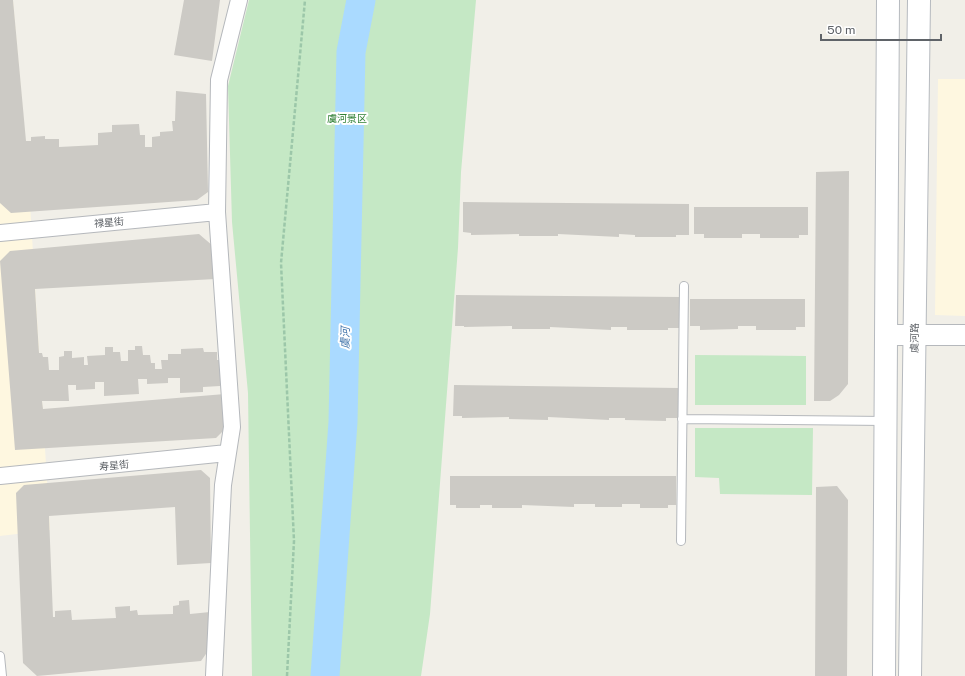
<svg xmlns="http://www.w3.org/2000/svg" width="965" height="676" font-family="'Public Sans','Noto Sans SC',sans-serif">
<rect width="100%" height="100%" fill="#f1efe8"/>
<path fill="#fef7e0" d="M0 0H13L28 171 50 530 0 536Z
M938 79H965V316L935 315Z"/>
<path fill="#c5e8c5" d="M249 0H476L461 172 458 248 430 614 421 676H252L248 393 232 222 228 86Z
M695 355 806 356V405H695Z
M695 428H813L812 495 720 494 719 478 695 477Z"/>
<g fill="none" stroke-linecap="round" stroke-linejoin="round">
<path stroke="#aadaff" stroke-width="29" d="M325 676 343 422 351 52 361 0"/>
</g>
<path fill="#cccac5" d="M0 0H13L26 141H31V137L45 136V139H59V147L98 145V133L112 132V125L139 124 140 135H145V147H152V137L160 136V132L173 131 172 121H175L176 91 206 94 208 192 197 200 11 213 0 203Z
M184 0H220L212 61 174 55Z
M849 171 848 384 839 395 830 401H814L816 172Z
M463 202 689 204V235H676V237H635V235L619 234V237L558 234V236H519V234L471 235V233L463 232Z
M694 207H808V235H799V238H760V234H742V238H704V234H694Z
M199 234 213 246 215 279 35 289 39 353H42L43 357H48L49 370H59V357L64 356V351H72V358L84 357V365H88L87 356 105 355V347H113V352H120L121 361H128V350H135V346H142L143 355H150L151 363H155V369H162L161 360H168V354H181V349L203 348 204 352H217V360H224V367H220V386L203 387V392L180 393V378H168V383L147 384V379H138L139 394 104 396V382H95V389L76 390V385H68L69 401H42L43 409 225 394 227 427 216 438 15 450 0 261 10 251Z
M456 295 681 297V328H668V330H627V327H611V330L550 327V329H512V326L464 327V326H455Z
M690 299H805V327H796V330H756V326H738V329L700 330V326H690Z
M454 385 679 388V418H666V421L625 420V418H609V420L548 417V420L509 419V417L462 418V416H453Z
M201 470 210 478 211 563 177 565 175 507 49 516 53 617H55V611L71 610 72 620 116 618 115 607 130 606V611L137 610 138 615 173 614V606L179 605V601L189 600 190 614 210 612 213 644 201 661 37 676 23 663 16 493 24 485Z
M450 476H676V505H668V508H640V504H622V507H595V504H574V507L522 505V508H492V505H480V508H456V505H450Z
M837 486 848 500 847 676H815L816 487Z"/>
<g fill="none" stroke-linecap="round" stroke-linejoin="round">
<g stroke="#b5b8bc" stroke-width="10">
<path id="service" d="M682 419 886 421
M681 541 684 286
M0 656 2 676"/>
</g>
<g stroke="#b5b8bc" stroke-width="18">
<path id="minor" d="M0 233 217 212
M0 476 227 453
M214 676 223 485 232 427 217 212 219 80 239 0"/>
</g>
<g stroke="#b5b8bc" stroke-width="22">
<path id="tertiary" d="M886 335H965"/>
</g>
<g stroke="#b6babf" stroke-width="24">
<path id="secondary" d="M884 676 888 0
M910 676 919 0"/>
</g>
<path stroke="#9cc7a9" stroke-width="2.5" stroke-dasharray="4 2" stroke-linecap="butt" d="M287 676 294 541 281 263 305 0"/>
<use href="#service" stroke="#fff" stroke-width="8"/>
<use href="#minor" stroke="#fff" stroke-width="16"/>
<use href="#tertiary" stroke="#fff" stroke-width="20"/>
<use href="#secondary" stroke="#fff" stroke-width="22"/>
</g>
<g text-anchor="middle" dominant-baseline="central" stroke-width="4" stroke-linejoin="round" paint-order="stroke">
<g font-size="10" fill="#348238" stroke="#fff">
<text x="347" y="118">虞河景区</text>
</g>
<g font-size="10" fill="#5f6368" stroke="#fff">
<text transform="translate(109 222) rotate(-5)">禄星街</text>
<text transform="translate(914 338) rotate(-89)">虞河路</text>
<text transform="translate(114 465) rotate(-6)">寿星街</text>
</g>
<g font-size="11" font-style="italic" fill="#4174aa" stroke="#fff">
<text transform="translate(345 338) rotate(-89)">虞河</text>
</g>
</g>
<path d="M821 34v6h120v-6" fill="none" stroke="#5f6368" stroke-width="2"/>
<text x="827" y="34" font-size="12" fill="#5f6368" stroke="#ffffff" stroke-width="3" paint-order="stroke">50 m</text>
</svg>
